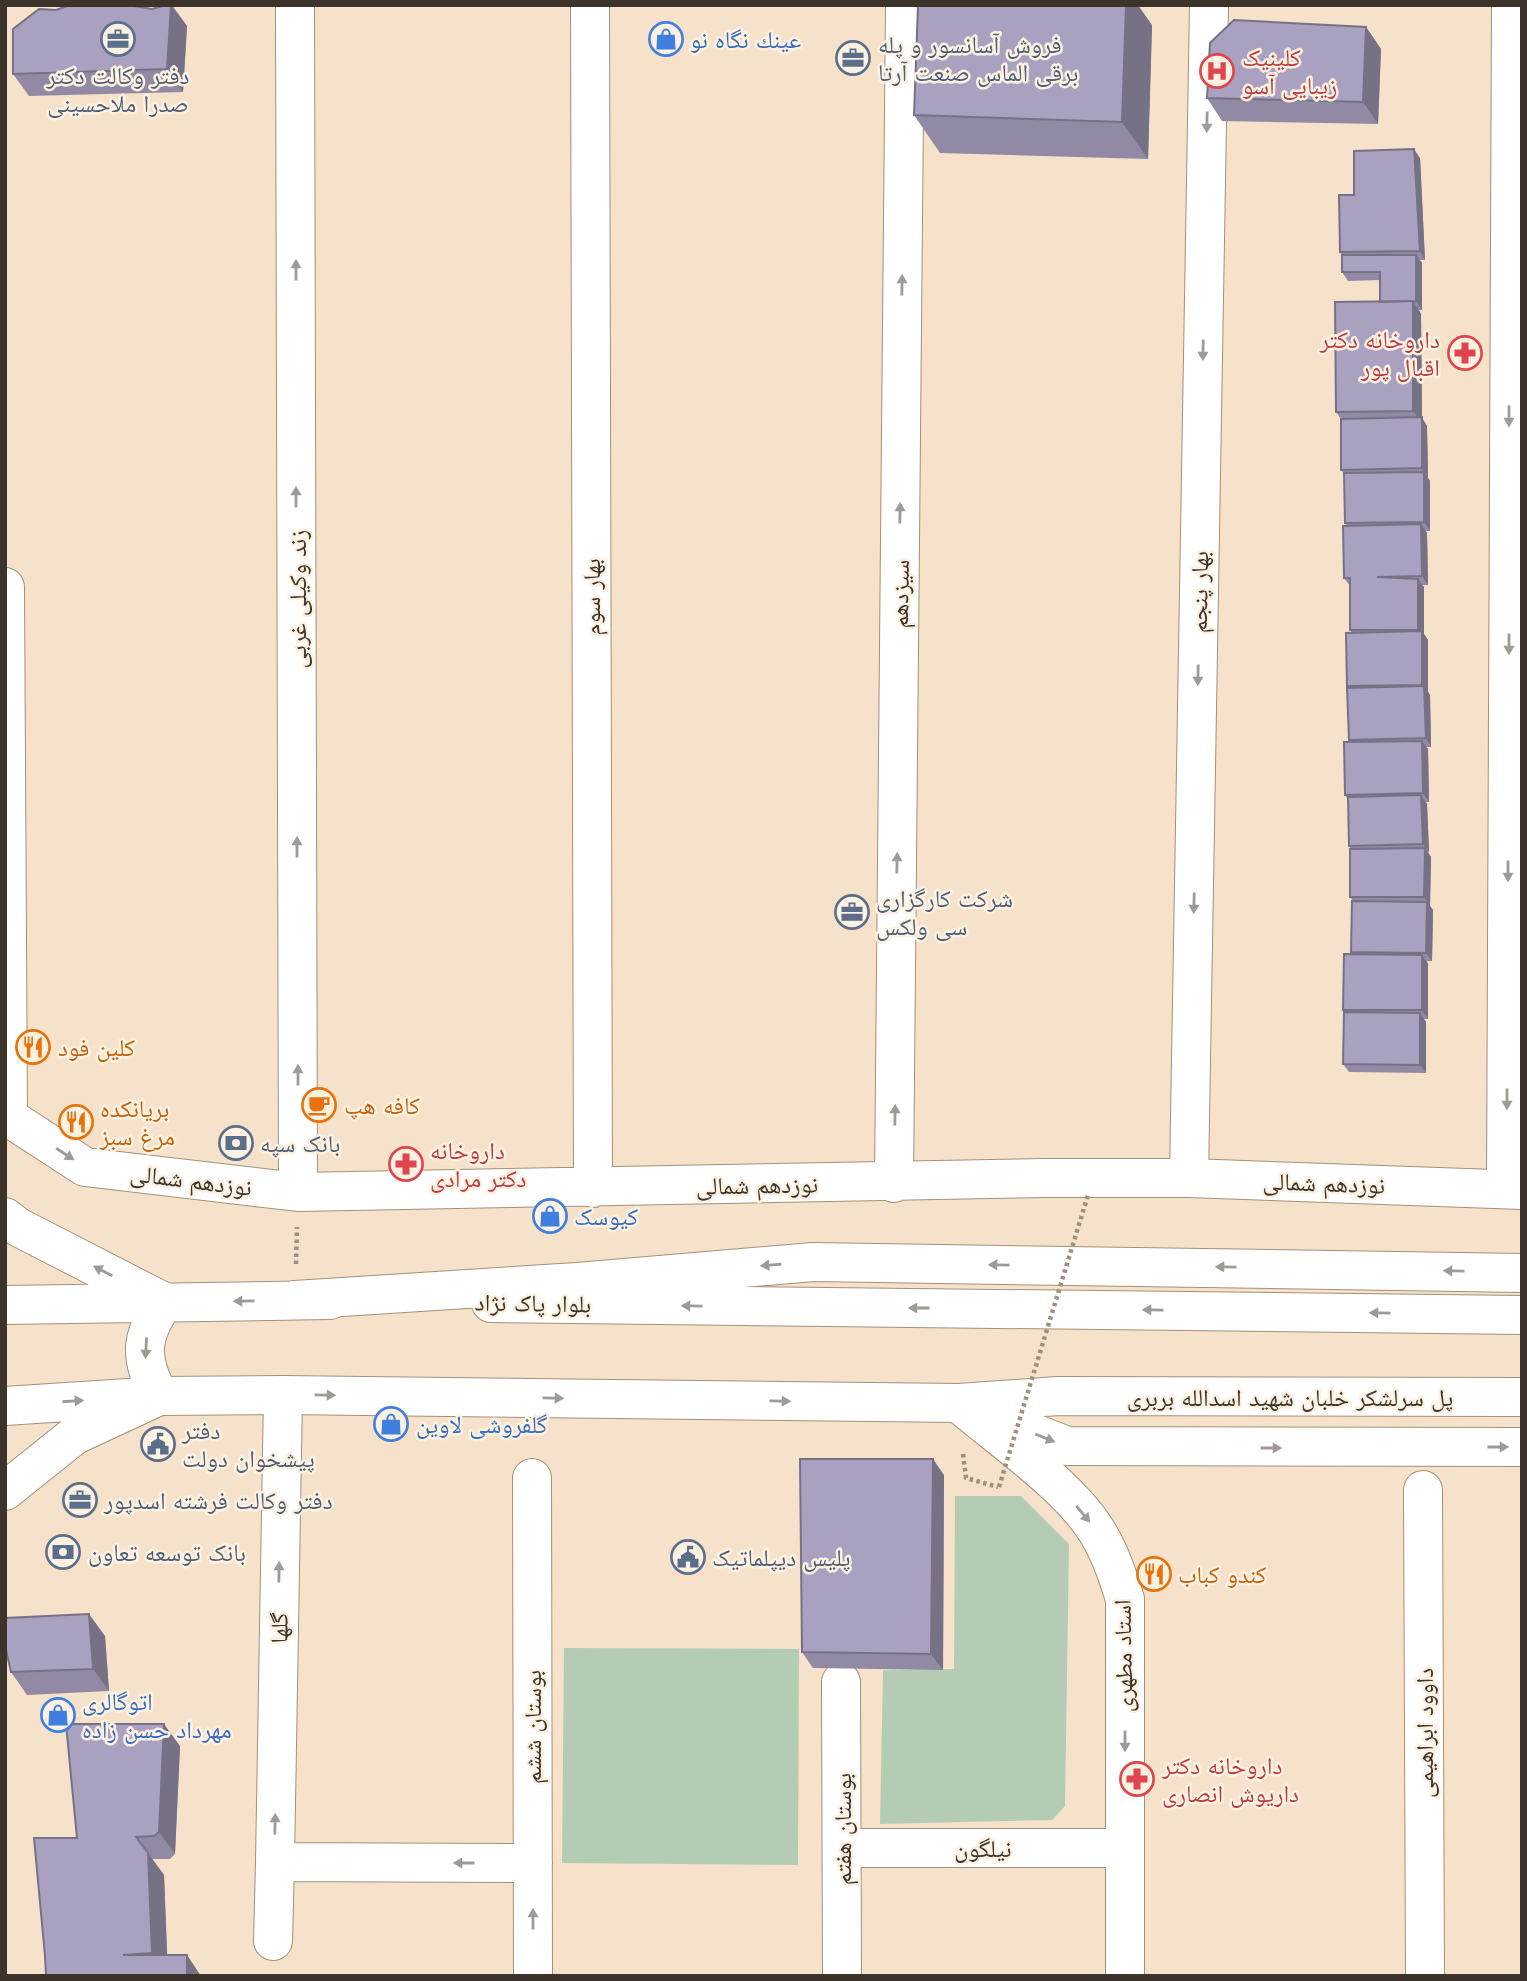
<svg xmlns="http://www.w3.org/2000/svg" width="1527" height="1981" font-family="Jost,'Noto Naskh Arabic',sans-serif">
<rect width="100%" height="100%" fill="#f6e2ca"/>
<path fill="#b5ccb4" d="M955 1496H1021L1069 1544 1065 1806 1052 1820 880 1824 883 1670 954 1669Z
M564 1648 799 1649 798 1865 562 1863Z"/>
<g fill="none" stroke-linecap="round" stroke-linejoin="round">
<g stroke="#a3907a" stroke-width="40">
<path id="minor" d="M295 5 298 1192
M590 5 593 1188
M5 587 8 1117 85 1167 298 1192 1045 1178H1189L1522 1190
M1189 1178 1209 5
M894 1183 905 5
M1506 1189 1511 5
M283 1395 275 1862 533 1863
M962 1406C1003 1441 1073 1489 1099 1535 1111 1555 1118 1577 1125 1599V1976
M532 1478 533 1976
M1423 1490 1425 1976
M841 1682 842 1976
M842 1848H1125
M273 1941 275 1862"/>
</g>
<g stroke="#a3907a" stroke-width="40">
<path id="major" d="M5 1217 18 1227 164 1302C140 1337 139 1358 159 1396L75 1435 5 1491
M491 1303 1522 1315
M5 1305 330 1300
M5 1406 159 1396 283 1395 959 1403 1058 1396 1522 1397"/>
</g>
<g stroke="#a3907a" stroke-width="40">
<path id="highway" d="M295 1300 577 1282 813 1262 1522 1273
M959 1403 1067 1446 1522 1447"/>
</g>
<path stroke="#9e907f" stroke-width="4.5" stroke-dasharray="3.5 3.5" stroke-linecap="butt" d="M296 1264 297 1227
M963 1454 966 1478 998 1487"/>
<use href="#minor" stroke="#fff" stroke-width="38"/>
<use href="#major" stroke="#fff" stroke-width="38"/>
<use href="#highway" stroke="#fff" stroke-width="38"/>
<path stroke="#9e907f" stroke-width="4.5" stroke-dasharray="3.5 3.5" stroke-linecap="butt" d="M999 1487 1088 1195"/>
</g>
<path fill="#928aa5" d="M166 5H172L187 26 183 92 29 96 13 74 56 10 152 9Z
M1152 25 1148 159 940 153 914 115Z
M1366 27 1381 49 1378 124 1222 121 1207 98Z
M1420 158 1425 260H1419L1422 263V310H1419L1421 314 1422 418 1427 426 1428 477H1427L1430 481V531H1426L1427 533 1428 585H1422L1424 587V634L1428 640V692L1430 695 1431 747H1426L1428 749 1429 802H1426L1427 804 1429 852H1428L1431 857 1430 906 1433 910 1432 961H1427L1428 964V1019H1424L1426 1022V1073L1349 1072 1343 1064 1345 1012 1343 1010 1353 955 1351 952 1353 901 1350 897 1351 849 1349 846 1348 800 1345 795 1350 742 1349 740V688L1347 686 1352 633 1350 630V586L1344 578 1346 526 1345 523 1344 474 1341 470V419L1336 412 1380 302V280L1348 281 1342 272V256L1340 252 1354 195Z
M944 1475 943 1670 813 1668 802 1652Z
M105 1636 109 1691 27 1695 11 1672Z
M180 1746 175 1854 170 1859H152L164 1875 167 1955 46 1976 77 1838Z"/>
<path fill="#777186" d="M171 5 187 26 183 92 167 69Z
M1126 5H1138L1152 25 1148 159 1122 122Z
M1366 27 1381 49 1378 124 1363 102Z
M1414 149 1420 158 1425 260 1420 251Z
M1416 255 1422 263V310L1416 301Z
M1413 301 1421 314 1422 418 1427 426 1428 477 1422 468V423L1413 411Z
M1424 472 1430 481V531L1424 522Z
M1421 524 1427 533 1428 585 1422 576Z
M1418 579 1424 587V634L1428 640V692L1430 695 1431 747 1426 738 1424 688 1422 685V635L1418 630Z
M1422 741 1428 749 1429 802 1423 793Z
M1421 795 1427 804 1429 852 1423 844Z
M1425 848 1431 857 1430 906 1424 897Z
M1427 902 1433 910 1432 961 1426 953Z
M1422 955 1428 964V1019L1422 1010Z
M1420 1013 1426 1022V1073L1420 1065Z
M933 1459 944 1475 943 1670 931 1654Z
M89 1614 105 1636 109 1691 93 1669Z
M164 1724 180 1746 175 1854 159 1832Z
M148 1853 164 1875 168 1976 152 1953Z
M187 1955 201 1976H187Z"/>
<path fill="#aaa1c0" stroke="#777186" stroke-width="2" d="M70 5H128L152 9 166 5H171L167 69 13 74V29L39 9 56 10Z
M918 5H1126L1122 122 914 115Z
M1234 20 1366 27 1363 102 1207 98 1210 43Z
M1414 149 1420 251 1340 252 1339 195H1354V151Z
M1342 255H1416V301L1380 302V272H1342Z
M1413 301V411L1336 412 1335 302Z
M1422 417V468L1341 470V419Z
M1424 472V522L1345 523 1344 473Z
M1421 524 1422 576 1377 577 1418 579V630H1350V578H1344L1343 526Z
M1422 631V685L1347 686 1346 633Z
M1424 686 1426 738 1349 740 1347 688Z
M1422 741 1423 793 1345 795 1344 742Z
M1421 795 1423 844 1349 846 1348 797Z
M1425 848 1424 897H1350V849Z
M1352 901 1427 902 1426 953 1351 952Z
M1344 954 1422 955V1010H1343Z
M1344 1012 1420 1013V1065L1343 1064Z
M800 1459H933L931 1654 802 1652Z
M89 1614 93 1669 11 1672 5 1646V1618Z
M66 1724H164L159 1832 154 1836 136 1837 148 1853 152 1953 123 1955H187V1976H46L45 1956 34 1838H77Z"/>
<defs><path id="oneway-solid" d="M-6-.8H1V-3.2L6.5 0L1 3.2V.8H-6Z" transform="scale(1.75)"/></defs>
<g fill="#9e9a95">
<use href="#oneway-solid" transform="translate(1207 122) rotate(91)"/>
<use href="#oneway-solid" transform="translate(296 270) rotate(-90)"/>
<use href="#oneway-solid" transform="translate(902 285) rotate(-89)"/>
<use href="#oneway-solid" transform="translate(1203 350) rotate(91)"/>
<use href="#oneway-solid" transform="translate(1509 416) rotate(90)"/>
<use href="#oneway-solid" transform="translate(296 497) rotate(-90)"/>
<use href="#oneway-solid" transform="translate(900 513) rotate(-89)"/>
<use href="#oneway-solid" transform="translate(1509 644) rotate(90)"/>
<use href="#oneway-solid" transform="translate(1198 675) rotate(91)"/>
<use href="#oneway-solid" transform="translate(297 847) rotate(-90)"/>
<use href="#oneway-solid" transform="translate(897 863) rotate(-89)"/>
<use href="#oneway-solid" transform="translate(1508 871) rotate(90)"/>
<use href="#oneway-solid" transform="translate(1194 903) rotate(91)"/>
<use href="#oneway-solid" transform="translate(298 1075) rotate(-90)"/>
<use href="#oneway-solid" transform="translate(1507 1099) rotate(90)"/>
<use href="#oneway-solid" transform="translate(895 1115) rotate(-89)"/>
<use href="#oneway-solid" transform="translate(65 1154) rotate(33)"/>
<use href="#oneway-solid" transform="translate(771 1265) rotate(175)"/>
<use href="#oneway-solid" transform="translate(999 1265) rotate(-179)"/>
<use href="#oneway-solid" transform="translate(1226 1267) rotate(-179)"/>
<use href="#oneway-solid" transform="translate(103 1271) rotate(-153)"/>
<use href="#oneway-solid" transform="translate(1454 1271) rotate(-179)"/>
<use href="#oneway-solid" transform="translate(244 1301) rotate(179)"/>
<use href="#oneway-solid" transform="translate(692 1306) rotate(-179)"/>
<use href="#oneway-solid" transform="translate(919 1308) rotate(-180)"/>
<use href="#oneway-solid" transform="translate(1153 1310) rotate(-179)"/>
<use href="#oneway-solid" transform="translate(1380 1313) rotate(-179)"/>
<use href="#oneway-solid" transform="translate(146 1348) rotate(93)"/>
<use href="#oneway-solid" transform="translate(325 1395) rotate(1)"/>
<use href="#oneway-solid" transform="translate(553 1398) rotate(1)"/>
<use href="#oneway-solid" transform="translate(73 1401) rotate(-4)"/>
<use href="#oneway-solid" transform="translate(780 1401) rotate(1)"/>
<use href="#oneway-solid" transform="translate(1045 1438) rotate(22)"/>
<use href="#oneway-solid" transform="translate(1498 1447)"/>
<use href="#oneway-solid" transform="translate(1271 1448)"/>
<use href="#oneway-solid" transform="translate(1083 1514) rotate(50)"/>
<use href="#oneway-solid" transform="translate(279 1572) rotate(-89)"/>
<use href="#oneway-solid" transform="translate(1125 1741) rotate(90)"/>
<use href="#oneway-solid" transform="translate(275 1824) rotate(-89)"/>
<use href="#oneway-solid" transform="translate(464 1863) rotate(-180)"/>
<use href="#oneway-solid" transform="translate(533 1919) rotate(-90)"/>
</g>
<defs>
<g id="office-ring" transform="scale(1.75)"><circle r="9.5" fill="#fdf1e2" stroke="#5c6f8a" stroke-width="1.5"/><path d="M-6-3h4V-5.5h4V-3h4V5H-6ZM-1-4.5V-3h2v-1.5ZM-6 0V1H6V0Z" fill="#5c6f8a"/></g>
<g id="shop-ring" transform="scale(1.75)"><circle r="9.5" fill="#fdf1e2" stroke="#3f7fe0" stroke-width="1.5"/><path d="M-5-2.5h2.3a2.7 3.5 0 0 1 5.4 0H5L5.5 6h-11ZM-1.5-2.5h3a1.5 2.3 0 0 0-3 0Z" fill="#3f7fe0"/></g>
<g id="hospital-ring" transform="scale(1.75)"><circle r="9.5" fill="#fdf1e2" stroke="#e0444e" stroke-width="1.5"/><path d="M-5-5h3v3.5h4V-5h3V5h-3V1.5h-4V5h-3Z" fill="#e0444e"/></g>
<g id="pharmacy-ring" transform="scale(1.75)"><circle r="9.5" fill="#fdf1e2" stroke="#e0444e" stroke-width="1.5"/><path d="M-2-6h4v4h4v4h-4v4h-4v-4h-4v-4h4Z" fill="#e0444e"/></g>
<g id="restaurant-ring" transform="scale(1.75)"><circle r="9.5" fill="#fdf1e2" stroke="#e8710a" stroke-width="1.5"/><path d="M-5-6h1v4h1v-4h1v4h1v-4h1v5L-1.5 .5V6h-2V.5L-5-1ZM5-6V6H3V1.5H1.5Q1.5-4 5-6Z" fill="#e8710a"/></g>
<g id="cafe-ring" transform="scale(1.75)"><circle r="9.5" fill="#fdf1e2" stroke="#e8710a" stroke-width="1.5"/><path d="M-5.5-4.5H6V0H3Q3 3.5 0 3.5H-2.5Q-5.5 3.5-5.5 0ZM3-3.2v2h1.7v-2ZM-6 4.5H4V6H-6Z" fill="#e8710a"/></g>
<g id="bank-ring" transform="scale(1.75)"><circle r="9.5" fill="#fdf1e2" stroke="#5c6f8a" stroke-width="1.5"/><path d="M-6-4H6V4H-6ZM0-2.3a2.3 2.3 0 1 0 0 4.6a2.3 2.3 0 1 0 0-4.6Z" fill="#5c6f8a"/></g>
<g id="civic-ring" transform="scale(1.75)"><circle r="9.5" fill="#fdf1e2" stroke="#5c6f8a" stroke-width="1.5"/><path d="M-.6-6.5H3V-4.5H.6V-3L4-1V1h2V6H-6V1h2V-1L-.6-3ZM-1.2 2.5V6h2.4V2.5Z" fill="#5c6f8a"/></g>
</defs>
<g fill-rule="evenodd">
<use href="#office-ring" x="118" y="39"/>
<use href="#shop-ring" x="666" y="39"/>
<use href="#office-ring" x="853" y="58"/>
<use href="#hospital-ring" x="1217" y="71"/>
<use href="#pharmacy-ring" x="1465" y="353"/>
<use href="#office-ring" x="852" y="912"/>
<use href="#restaurant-ring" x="33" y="1047"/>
<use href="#cafe-ring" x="319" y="1105"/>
<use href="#restaurant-ring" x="76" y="1122"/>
<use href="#bank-ring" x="236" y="1143"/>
<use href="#pharmacy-ring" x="406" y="1164"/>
<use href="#shop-ring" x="550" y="1216"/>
<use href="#shop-ring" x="391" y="1424"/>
<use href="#civic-ring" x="158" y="1444"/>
<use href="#office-ring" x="80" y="1500"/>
<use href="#bank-ring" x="63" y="1552"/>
<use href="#civic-ring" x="688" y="1557"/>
<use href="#restaurant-ring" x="1154" y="1574"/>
<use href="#shop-ring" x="58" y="1715"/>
<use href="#pharmacy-ring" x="1137" y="1779"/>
</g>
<g text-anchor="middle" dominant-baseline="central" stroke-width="5" stroke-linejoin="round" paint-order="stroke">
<g font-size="24" fill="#366cbe" stroke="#fdf1e2" text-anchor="start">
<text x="690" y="39">عينك نگاه نو</text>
<text x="574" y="1216">کیوسک</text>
<text x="416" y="1424">گلفروشی لاوین</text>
<text x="82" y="1701">اتوگالری<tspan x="82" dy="28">مهرداد حسن زاده</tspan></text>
</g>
<g font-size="24" fill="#4e5e75" stroke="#fdf1e2" text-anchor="start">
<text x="878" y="44">فروش آسانسور و پله<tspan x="878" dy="28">برقی الماس صنعت آرتا</tspan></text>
<text x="118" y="75" text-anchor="middle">دفتر وکالت دکتر<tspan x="118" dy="28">صدرا ملاحسینی</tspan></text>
<text x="876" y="898">شرکت کارگزاری<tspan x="876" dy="28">سی ولکس</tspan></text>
<text x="260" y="1143">بانک سپه</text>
<text x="182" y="1430">دفتر<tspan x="182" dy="28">پیشخوان دولت</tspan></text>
<text x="104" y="1500">دفتر وکالت فرشته اسدپور</text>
<text x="88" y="1552">بانک توسعه تعاون</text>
<text x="712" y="1557">پلیس دیپلماتیک</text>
</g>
<g font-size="24" fill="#be3a42" stroke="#fdf1e2" text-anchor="start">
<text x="1242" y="57">کلینیک<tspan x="1242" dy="28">زیبایی آسو</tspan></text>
<text x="1440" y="339" text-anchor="end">داروخانه دکتر<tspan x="1440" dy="28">اقبال پور</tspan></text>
<text x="430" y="1150">داروخانه<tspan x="430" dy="28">دکتر مرادی</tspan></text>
<text x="1162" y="1765">داروخانه دکتر<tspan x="1162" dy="28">داریوش انصاری</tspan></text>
</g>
<g font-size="24" fill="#3c342b" stroke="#fdf1e2">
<text transform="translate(1199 592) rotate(-89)">بهار پنجم</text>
<text transform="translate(900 594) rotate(-89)">سیزدهم</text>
<text transform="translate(591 597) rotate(-90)">بهار سوم</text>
<text transform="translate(297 599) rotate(-90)">زند وکیلی غربی</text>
<text transform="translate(191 1180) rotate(7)">نوزدهم شمالی</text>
<text transform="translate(1324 1183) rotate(2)">نوزدهم شمالی</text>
<text transform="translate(757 1185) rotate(-1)">نوزدهم شمالی</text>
<text transform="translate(533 1303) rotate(1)">بلوار پاک نژاد</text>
<text x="1290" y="1397">پل سرلشکر خلبان شهید اسدالله بربری</text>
<text transform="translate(279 1628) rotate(-89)">گلها</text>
<text transform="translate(1123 1656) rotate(-91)">استاد مطهری</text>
<text transform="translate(532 1727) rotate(-90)">بوستان ششم</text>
<text transform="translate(1424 1733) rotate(-90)">داوود ابراهیمی</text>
<text transform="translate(842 1829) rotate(-90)">بوستان هفتم</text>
<text x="983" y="1848">نیلگون</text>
</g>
<g font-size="24" fill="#c56008" stroke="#fdf1e2" text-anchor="start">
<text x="58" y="1047">کلین فود</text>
<text x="344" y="1105">کافه هپ</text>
<text x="100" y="1108">بریانکده<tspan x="100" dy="28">مرغ سبز</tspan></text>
<text x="1178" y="1574">کندو کباب</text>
</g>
</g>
<rect width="1527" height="1981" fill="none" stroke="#3c342b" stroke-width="14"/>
</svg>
